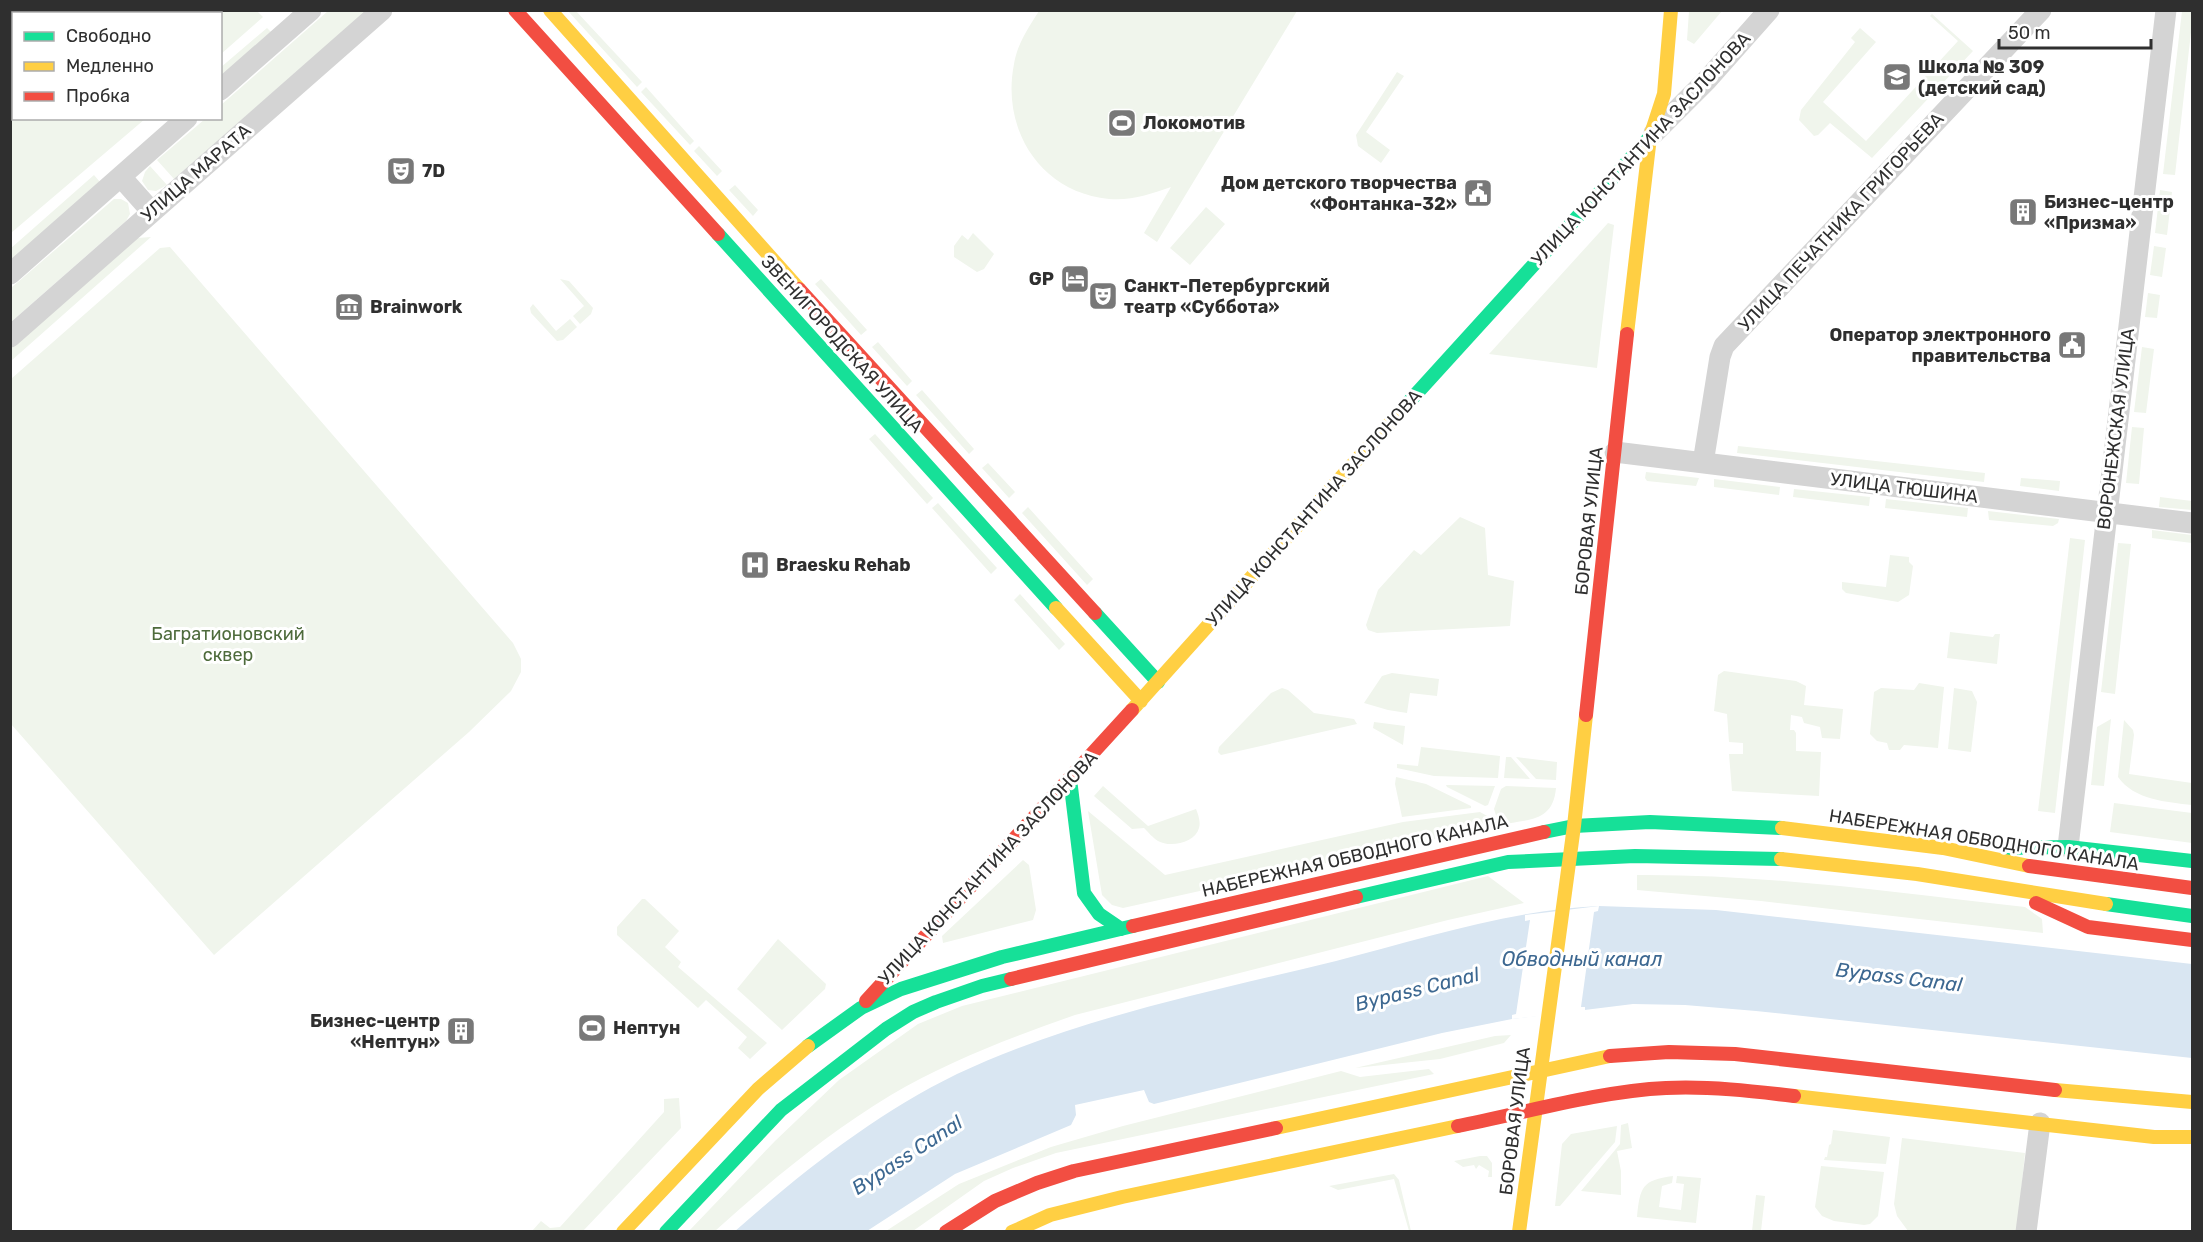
<svg xmlns="http://www.w3.org/2000/svg" width="2203" height="1242" font-family="Rubik,sans-serif">
<rect width="100%" height="100%" fill="#fff"/>
<path fill="#f0f5ec" d="M257 11 263 17 221 54 220 14H14V118L145 119 11 233V11Z
M328 11H366L174 179 157 160 205 119 220 118 221 105Z
M568 11H576L642 82 637 87Z
M1039 11H1297L1157 242 1144 233 1171 187C1151 194 1131 201 1109 199 1040 192 1001 129 1014 64 1017 44 1029 27 1039 11Z
M1689 11H1722L1694 44 1687 40Z
M2182 11H2192V23L2175 175 2163 174Z
M1932 14 1973 51 1872 158 1830 123 1818 135 1814 136 1799 120 1801 110 1855 42 1851 38 1860 28 1876 42 1823 102 1866 141 1958 41 1930 16Z
M267 28 271 32 221 76 220 68Z
M1397 72 1404 76 1366 132 1390 150 1381 163 1358 146 1356 135Z
M646 87 694 141 690 145 641 92Z
M699 146 722 171 717 176 694 151Z
M150 166 167 185 156 191 148 190 142 181 145 172Z
M94 175 100 182 11 261 10 249Z
M735 185 758 210 753 216 729 190Z
M2160 190 2172 192 2167 235 2155 233Z
M114 199H121L128 203 130 214 126 221 11 322V288Z
M1206 207 1225 224 1190 265 1170 248Z
M1608 223 1614 225 1597 368 1489 354Z
M973 233 994 254 984 269 977 272 954 257V246L962 235 968 240Z
M151 237 11 361 10 349 137 238Z
M2154 246 2166 248 2162 277 2150 275Z
M170 247 513 643 521 659V672L511 691 469 732 214 955 11 724V379L160 248Z
M560 279 569 281 593 308 591 314 580 324 573 316 584 306Z
M821 279 867 330 861 335 815 284Z
M2148 293 2160 295 2157 318 2145 317Z
M533 304 556 331 570 319 577 327 563 340 557 341 531 313 530 308Z
M878 342 912 381 907 386 872 347Z
M2142 347 2154 349 2146 413 2134 412Z
M922 390 974 449 969 454 916 395Z
M2132 427 2144 428 2139 484 2126 483Z
M875 434 933 498 927 504 869 439Z
M1738 446 1985 473 1984 482 1737 453Z
M988 463 1015 492 1009 498 982 468Z
M1646 472 1699 478 1696 486 1647 481 1645 478Z
M2021 478 2060 481 2059 491 2020 486Z
M1714 479 1780 487 1779 495 1714 487Z
M1794 489 1870 497 1869 506 1793 497Z
M2160 497 2192 501V510L2159 507Z
M1886 499 1968 508 1967 517 1885 508Z
M938 503 997 568 991 574 932 508Z
M1028 507 1093 579 1087 585 1022 513Z
M1988 511 2059 519 2058 523 2053 526 1989 520Z
M1460 517 1485 528 1488 575 1514 581 1510 626 1377 633 1368 630 1366 625 1378 590 1414 550 1421 555Z
M2152 530 2192 535V543L2152 538Z
M2070 538 2085 540 2055 813 2038 811Z
M2118 543 2131 544 2115 694 2101 692Z
M1890 555 1909 557V562L1913 566 1909 595 1898 602 1846 593 1842 589V582L1886 587Z
M1020 594 1065 644 1059 650 1014 600Z
M1950 632 1993 637 1995 634H2000L1997 664 1947 658Z
M1724 671 1796 681 1806 686 1804 705 1843 709 1840 739 1822 738 1820 727 1804 723 1802 717 1791 715 1790 730H1794L1796 733V751L1821 752 1819 796 1732 791 1729 754H1743V743L1729 742 1727 714 1714 711 1718 675Z
M1392 673 1439 679 1437 696 1410 693 1407 713 1388 710 1364 703 1382 676Z
M1919 683 1944 687 1938 748 1904 745 1900 750H1889L1887 743 1877 741 1870 734 1874 692 1881 688 1914 690Z
M1282 688 1288 690 1314 713 1354 719 1357 724 1221 755 1218 752 1219 747 1271 693Z
M1954 688 1972 691 1977 702 1971 752 1948 749Z
M2111 719 2104 786 2091 785 2097 727Z
M2124 720 2133 730 2134 735 2129 774 2192 783V805C2167 802 2134 800 2118 777Z
M1374 722 1405 726 1403 745 1373 728Z
M1421 747 1500 756 1498 778 1434 776 1397 768V764L1418 766Z
M1506 757H1511L1530 779 1504 778Z
M1516 757 1557 762 1556 780 1536 779Z
M1396 777 1426 784 1471 806V808L1402 817 1395 784Z
M1446 785H1448L1495 786 1488 805 1485 806 1447 787Z
M1103 786 1148 826 1196 809C1198 814 1201 822 1199 828 1195 843 1170 848 1158 841 1153 838 1148 832 1144 828L1132 829 1094 796Z
M1506 786 1556 788C1553 823 1527 819 1499 825L1494 809 1501 789Z
M2114 803 2192 813V843L2110 832Z
M1088 811 1165 875 1403 822 1480 812 1489 817 1494 826 1123 908 1112 905 1102 895Z
M1023 860 1029 865 1036 910 1033 920 943 943 942 936Z
M1637 875C1767 874 1896 893 2025 907L2042 919 2043 933 1761 901 1637 890Z
M1488 876 1524 903 1448 920 1075 1015C1012 1037 949 1061 891 1095 828 1133 769 1182 715 1231L688 1232 775 1141 839 1080 918 1024 962 1006Z
M642 899H645L679 931 665 947 681 962 678 967 767 1043 750 1059 738 1048 747 1037 706 1000 698 1008 617 935V927Z
M778 939 826 984 825 989 782 1030 737 989Z
M1511 1035 1504 1043 1440 1059 1355 1068 1495 1036Z
M1429 1069 1434 1074 1056 1153 1013 1168 984 1181 913 1231H886L959 1184 1051 1147 1123 1126 1341 1071 1360 1077Z
M679 1098 681 1128 583 1231H532L541 1221 550 1228 560 1227 664 1112V1099Z
M1628 1123 1632 1148 1617 1151 1621 1171V1195L1581 1191 1620 1144 1621 1125Z
M1617 1126 1615 1142 1560 1206H1555L1562 1144 1571 1134Z
M1833 1130 1890 1137 1886 1164 1824 1160 1825 1157H1827L1829 1145 1831 1144Z
M1902 1138 2025 1153 2017 1231H1908L1897 1216 1894 1204Z
M1480 1156H1487L1492 1163V1177H1488L1489 1171 1479 1165 1476 1169 1474 1165 1463 1167 1454 1161Z
M1821 1166 1884 1172 1878 1216 1870 1224 1864 1225 1834 1221 1822 1216 1815 1207Z
M1394 1174 1399 1180 1411 1231H1409L1394 1179 1338 1190 1329 1186Z
M1673 1176 1672 1183 1662 1186 1659 1207 1681 1210 1684 1184 1676 1183 1677 1176 1701 1178 1696 1223 1637 1217C1640 1187 1642 1180 1673 1176Z
M1756 1195 1765 1196 1761 1231H1752Z"/>
<path fill="#d9e6f2" d="M1599 906 1716 910 2192 964V1058L1756 1011 1685 1005 1633 1004 1512 1019 1442 1033 1154 1104 1149 1102 1144 1090 1075 1105 1076 1115 1071 1125 955 1174 867 1231 734 1232C802 1172 875 1114 957 1074 1076 1018 1209 992 1336 961 1422 939 1510 910 1599 906Z"/>
<path fill="#fff" d="M1599 906 1598 911 1594 912 1581 1007H1585V1011L1512 1019V1015L1516 1014 1530 920 1525 921V915Z"/>
<g fill="none" stroke-linecap="round" stroke-linejoin="round">
<path stroke="#d4d4d4" stroke-width="21" d="M220 90 311 10
M1654 133 1707 80 1769 10
M121 177 152 212
M10 274 187 118
M10 337 382 10
M1615 452 2192 523
M1703 463 1720 357 1724 346 2041 10
M2068 847 2166 10
M2026 1232 2040 1123"/>
<path stroke="#16e098" stroke-width="14" d="M718 234 1056 608
M1397 415 1650 137
M1095 613 1158 682
M1070 779 1084 893 1099 914 1121 929
M1544 832 1574 826 1650 822 1782 828
M2006 848 2068 847 2192 861
M1356 897 1508 862 1635 856 1781 859
M2106 904 2192 916
M808 1046 861 1008 901 989 1002 957 1133 926
M666 1232 781 1110 886 1029 913 1012 936 1002 982 986 1011 979"/>
<path stroke="#ffcf43" stroke-width="14" d="M550 10 799 289
M1627 334 1650 137 1664 94 1671 10
M1056 608 1141 701
M1132 710 1397 415
M1782 828 1943 848 2029 866
M1781 859 1917 874 2106 904
M2055 1090 2192 1102
M1794 1096 2154 1137H2192
M1276 1128 1610 1056
M623 1232 758 1089 808 1046
M1012 1232 1050 1215 1122 1197 1458 1126
M1519 1232 1574 826 1586 715"/>
<path stroke="#f24e42" stroke-width="14" d="M515 10 718 234
M799 289 1095 613
M1586 715 1627 334
M2029 866 2192 888
M2036 903 2088 927 2192 940
M1133 926 1544 832
M1011 979 1356 897
M866 1001 1132 710
M1610 1056 1669 1052 1735 1054 2055 1090
M1458 1126C1524 1113 1600 1091 1666 1088 1709 1086 1752 1091 1794 1096
M946 1232 995 1201 1037 1183 1074 1171 1276 1128"/>
</g>
<defs>
<g id="school-square" transform="scale(1.5)"><rect x="-9" y="-9" width="18" height="18" rx="4" fill="#787878" stroke="#fff"/><path d="M0-5L7-2L0 1L-7-2ZM-4 1L0 2.5L4 1V4Q0 6-4 4Z" fill="#fff"/></g>
<g id="stadium-square" transform="scale(1.5)"><rect x="-9" y="-9" width="18" height="18" rx="4" fill="#787878" stroke="#fff"/><path d="M0-5a6.5 5 0 1 0 0 10a6.5 5 0 1 0 0-10ZM-3.5-1.8h7v3.6h-7Z" fill="#fff"/></g>
<g id="theatre-square" transform="scale(1.5)"><rect x="-9" y="-9" width="18" height="18" rx="4" fill="#787878" stroke="#fff"/><path d="M-5-5.5Q0-4 5-5.5V0Q5 5 0 6Q-5 5-5 0ZM-3.3-2.5H-1v1.5H-3.3ZM1-2.5H3.3v1.5H1ZM-2.8 1Q0 5.5 2.8 1Z" fill="#fff"/></g>
<g id="civic-square" transform="scale(1.5)"><rect x="-9" y="-9" width="18" height="18" rx="4" fill="#787878" stroke="#fff"/><path d="M-.6-6.5H3V-4.5H.6V-3L4-1V1h2V6H-6V1h2V-1L-.6-3ZM-1.2 2.5V6h2.4V2.5Z" fill="#fff"/></g>
<g id="building-square" transform="scale(1.5)"><rect x="-9" y="-9" width="18" height="18" rx="4" fill="#787878" stroke="#fff"/><path d="M-4-6H4V6H1V3H-1V6H-4ZM-2.5-4.3h1.7v1.8h-1.7ZM.8-4.3h1.7v1.8H.8ZM-2.5-1h1.7V.8h-1.7ZM.8-1h1.7V.8H.8Z" fill="#fff"/></g>
<g id="hotel-square" transform="scale(1.5)"><rect x="-9" y="-9" width="18" height="18" rx="4" fill="#787878" stroke="#fff"/><path d="M-6-4.5h1.5V1H6V5H4.5V3h-9V5H-6ZM-4 0a1.8 1.8 0 1 1 3.6 0ZM.5 0V-2.5h3Q6-2.5 6 0Z" fill="#fff"/></g>
<g id="museum-square" transform="scale(1.5)"><rect x="-9" y="-9" width="18" height="18" rx="4" fill="#787878" stroke="#fff"/><path d="M0-6L6-3V-2H-6V-3ZM-5-1h2V3h-2ZM-1-1h2V3h-2ZM3-1h2V3H3ZM-6 4H6V6H-6Z" fill="#fff"/></g>
<g id="hospital-square" transform="scale(1.5)"><rect x="-9" y="-9" width="18" height="18" rx="4" fill="#787878" stroke="#fff"/><path d="M-5-5h3v3.5h4V-5h3V5h-3V1.5h-4V5h-3Z" fill="#fff"/></g>
</defs>
<g fill-rule="evenodd">
<use href="#school-square" x="1897" y="77"/>
<use href="#stadium-square" x="1122" y="123"/>
<use href="#theatre-square" x="401" y="171"/>
<use href="#civic-square" x="1478" y="193"/>
<use href="#building-square" x="2023" y="212"/>
<use href="#hotel-square" x="1075" y="279"/>
<use href="#theatre-square" x="1103" y="296"/>
<use href="#museum-square" x="349" y="307"/>
<use href="#civic-square" x="2072" y="345"/>
<use href="#hospital-square" x="755" y="565"/>
<use href="#stadium-square" x="592" y="1028"/>
<use href="#building-square" x="461" y="1031"/>
</g>
<g text-anchor="middle" dominant-baseline="central" stroke-width="6" stroke-linejoin="round" paint-order="stroke">
<g font-size="18" font-weight="bold" fill="#2f2f2f" stroke="#fff" text-anchor="start">
<text x="1918" y="67">Школа № 309<tspan x="1918" dy="21">(детский сад)</tspan></text>
<text x="1143" y="123">Локомотив</text>
<text x="422" y="171">7D</text>
<text x="1457" y="183" text-anchor="end">Дом детского творчества<tspan x="1457" dy="21">«Фонтанка-32»</tspan></text>
<text x="2044" y="202">Бизнес-центр<tspan x="2044" dy="21">«Призма»</tspan></text>
<text x="1054" y="279" text-anchor="end">GP</text>
<text x="1124" y="286">Санкт-Петербургский<tspan x="1124" dy="21">театр «Суббота»</tspan></text>
<text x="370" y="307">Brainwork</text>
<text x="2051" y="335" text-anchor="end">Оператор электронного<tspan x="2051" dy="21">правительства</tspan></text>
<text x="776" y="565">Braesku Rehab</text>
<text x="440" y="1021" text-anchor="end">Бизнес-центр<tspan x="440" dy="21">«Нептун»</tspan></text>
<text x="613" y="1028">Нептун</text>
</g>
<g font-size="18" fill="#2f2f2f" stroke="#fff">
<text transform="translate(1641 149) rotate(-47)">УЛИЦА КОНСТАНТИНА ЗАСЛОНОВА</text>
<text transform="translate(196 173) rotate(-41)">УЛИЦА МАРАТА</text>
<text transform="translate(1841 222) rotate(-47)">УЛИЦА ПЕЧАТНИКА ГРИГОРЬЕВА</text>
<text transform="translate(842 344) rotate(48)">ЗВЕНИГОРОДСКАЯ УЛИЦА</text>
<text transform="translate(2116 429) rotate(-83)">ВОРОНЕЖСКАЯ УЛИЦА</text>
<text transform="translate(1904 488) rotate(7)">УЛИЦА ТЮШИНА</text>
<text transform="translate(1314 508) rotate(-48)">УЛИЦА КОНСТАНТИНА ЗАСЛОНОВА</text>
<text transform="translate(1589 521) rotate(-84)">БОРОВАЯ УЛИЦА</text>
<text transform="translate(1984 840) rotate(9)">НАБЕРЕЖНАЯ ОБВОДНОГО КАНАЛА</text>
<text transform="translate(1355 856) rotate(-13)">НАБЕРЕЖНАЯ ОБВОДНОГО КАНАЛА</text>
<text transform="translate(988 868) rotate(-47)">УЛИЦА КОНСТАНТИНА ЗАСЛОНОВА</text>
<text transform="translate(1515 1121) rotate(-83)">БОРОВАЯ УЛИЦА</text>
</g>
<g font-size="18" fill="#4e6b3c" stroke="#fff">
<text x="228" y="634">Багратионовский<tspan x="228" dy="21">сквер</tspan></text>
</g>
<g font-size="20" font-style="italic" fill="#3d6891" stroke="#fff">
<text x="1582" y="959">Обводный канал</text>
<text transform="translate(1899 977) rotate(7)">Bypass Canal</text>
<text transform="translate(1417 989) rotate(-14)">Bypass Canal</text>
<text transform="translate(907 1155) rotate(-33)">Bypass Canal</text>
</g>
</g>
<rect width="2203" height="1242" fill="none" stroke="#2f2f2f" stroke-width="24"/>
<rect x="12" y="12" width="210" height="108" fill="#ffffff" stroke="#acacac" stroke-width="1.5"/>
<rect x="24" y="32" width="30" height="9" fill="#16e098" stroke="#acacac" stroke-width="1.5"/>
<text x="66" y="42" font-size="18" fill="#2f2f2f">Свободно</text>
<rect x="24" y="62" width="30" height="9" fill="#ffcf43" stroke="#acacac" stroke-width="1.5"/>
<text x="66" y="72" font-size="18" fill="#2f2f2f">Медленно</text>
<rect x="24" y="92" width="30" height="9" fill="#f24e42" stroke="#acacac" stroke-width="1.5"/>
<text x="66" y="102" font-size="18" fill="#2f2f2f">Пробка</text>
<path d="M1999 39v9h152v-9" fill="none" stroke="#2f2f2f" stroke-width="3"/>
<text x="2008" y="39" font-size="18" fill="#2f2f2f" stroke="#ffffff" stroke-width="4.5" paint-order="stroke">50 m</text>
</svg>
